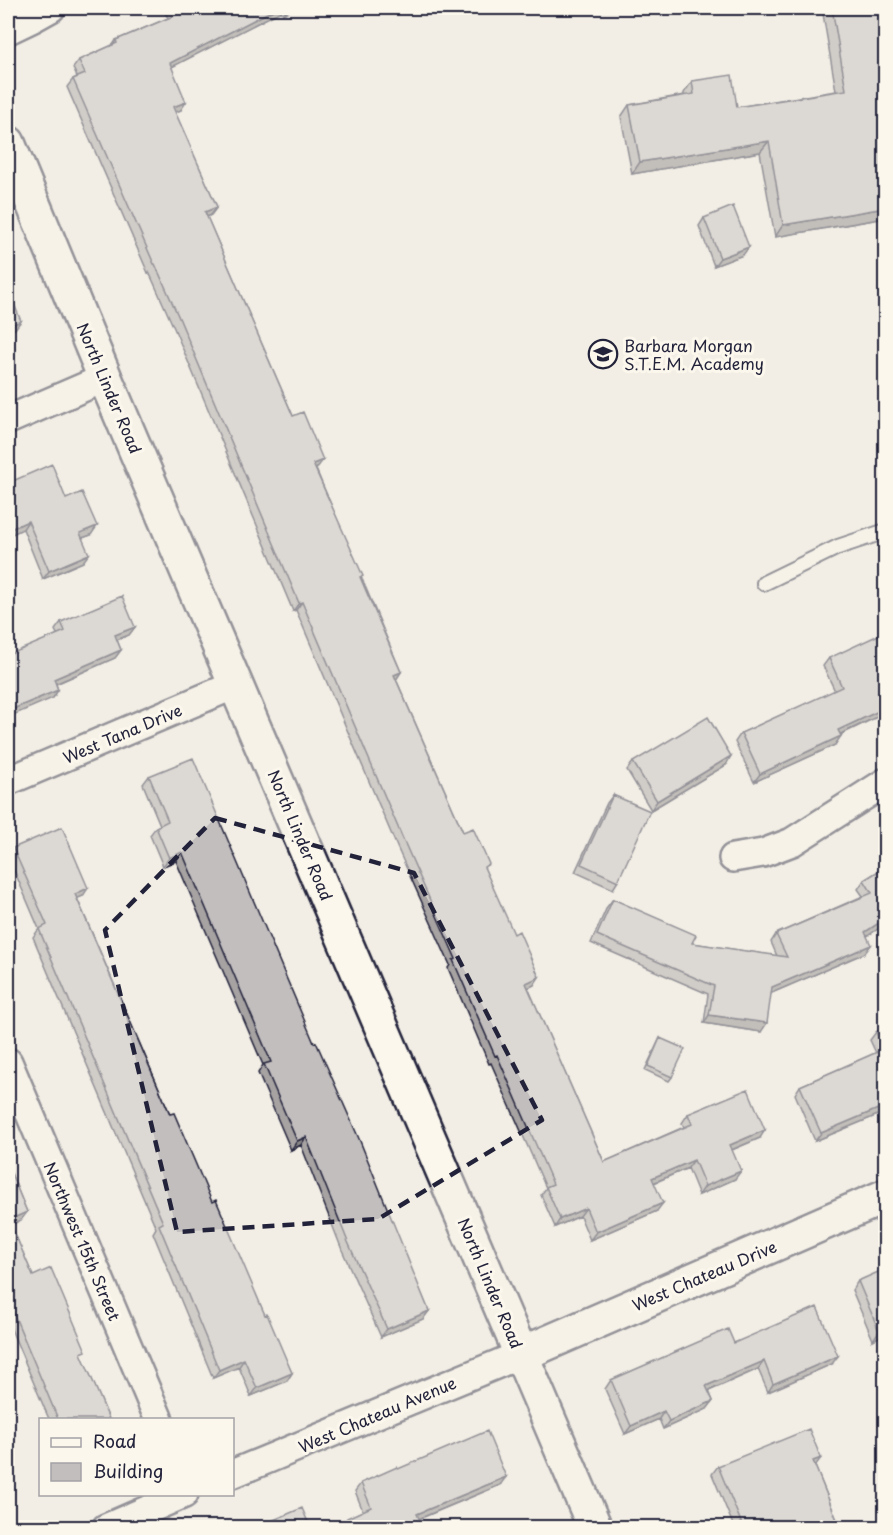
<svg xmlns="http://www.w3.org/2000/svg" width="893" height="1535" font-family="'Playpen Sans',sans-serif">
<rect width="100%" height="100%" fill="#f2eee5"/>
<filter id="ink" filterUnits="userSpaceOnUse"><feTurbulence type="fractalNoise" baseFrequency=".0167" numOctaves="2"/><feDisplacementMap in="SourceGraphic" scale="12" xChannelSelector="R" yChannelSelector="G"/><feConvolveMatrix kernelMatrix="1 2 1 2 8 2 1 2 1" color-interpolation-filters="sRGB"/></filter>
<g filter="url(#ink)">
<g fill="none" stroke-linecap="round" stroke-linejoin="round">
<g stroke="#22223b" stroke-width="18">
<path id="lane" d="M764 583 838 547 886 531"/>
</g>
<g stroke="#22223b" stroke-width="32">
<path id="street" d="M8 30 33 18 51 8
M8 420 105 378
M8 781 237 684
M733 858 763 853 792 842 886 782
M8 1062 159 1420
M232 1474 522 1354
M106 1528 184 1494"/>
</g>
<g stroke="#22223b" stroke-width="38">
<path id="secondary" d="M8 143 105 378 595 1528
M522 1354 886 1196"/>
</g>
<use href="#lane" stroke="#fbf7ec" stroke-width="14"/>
<use href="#street" stroke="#fbf7ec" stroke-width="27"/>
<use href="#secondary" stroke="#fbf7ec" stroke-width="33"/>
</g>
<path fill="#a7a3a3" stroke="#22223b" stroke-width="1.5" d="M166 8H294L283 14 281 11 171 67 181 110 175 112 217 207 211 215 207 217 293 416 317 468 316 469 401 672 396 679 463 832 485 870 534 985 528 988 604 1162 684 1127 682 1123 688 1114 760 1138 732 1150 735 1179 699 1195 688 1168 654 1183 657 1211 590 1240 580 1216 555 1227 541 1195 546 1188 491 1063 489 1064 448 968 450 965 397 847 296 610 293 611 174 328 149 272 148 273 67 87 73 79 77 77 73 68 79 60 113 45 116 40 168 18 164 11Z
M822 8H885V218L775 237 760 152 632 174 621 117 629 105 684 95V93L692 81 737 107 836 91Z
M704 218 743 255 714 266 699 226Z
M884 433H885V462H884L881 438Z
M8 483 91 535 82 538 83 562 43 579 23 529Z
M61 622 135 627 129 635 117 640 121 650 115 658 56 684 58 690 53 698 57 634 55 630Z
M829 658 882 691 883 714 840 735 835 745 754 782 735 742 741 733 835 691 823 666Z
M633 762 726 765 651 810 627 770Z
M149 776 314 1043 429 1311 423 1319 381 1337 342 1250 301 1145 291 1150 258 1073 263 1065 176 861 163 866 150 835 156 827 160 825 143 784Z
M613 795 618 881 613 889 575 872 607 803Z
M885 845V924L867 936 865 953 771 993 761 1032 704 1023 708 994 591 943 607 907 613 899 692 943 777 956 771 942 776 934 863 896 858 889 864 880 885 867 877 855 883 847Z
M13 848 83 896 77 898 170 1114 292 1373 287 1381 251 1396 239 1367 213 1378 153 1233 156 1228 33 937 39 929 8 856Z
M885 1027V1112L815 1141 795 1094 800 1086 876 1053 870 1040 876 1032Z
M660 1038 672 1077 669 1081 645 1070 658 1042Z
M8 1166 27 1212 21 1220 11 1225 33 1276 82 1356 109 1419H49L8 1322Z
M858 1281 885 1334 873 1340 852 1290Z
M734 1343 832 1364 768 1392 758 1369 709 1391 713 1401 707 1409 663 1429 659 1419 625 1434 605 1389 611 1380Z
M718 1466H815L837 1520 832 1527H734L712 1474Z
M398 1469 500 1485 419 1519 418 1527H342L341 1526 347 1518 363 1511 355 1491 361 1483Z"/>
<path fill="#888585" stroke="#22223b" stroke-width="1.5" d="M277 8H283L281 11 164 71 170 63Z
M287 8H294L283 14Z
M186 102 181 110 167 116 173 107Z
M769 141 760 152 632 174 640 162Z
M217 207 211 215 200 220 205 212Z
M885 208V218L775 237 783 225Z
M749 247 743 255 714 266 720 258Z
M21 321 15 329 8 332V326Z
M323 460 317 468 308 472 313 464Z
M28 521 23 529 8 536V530Z
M97 526 91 535 74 541 80 533Z
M89 554 83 562 43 579 49 571Z
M302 602 296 610 293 611 299 603Z
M135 627 129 635 109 643 115 635Z
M121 650 115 658 48 687 54 679Z
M401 672 396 680 394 675Z
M885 684V689L874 695 880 687Z
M58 690 53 698 8 717V711Z
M885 708V710L883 714 832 738 838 730Z
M841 736 835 745 754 782 760 774Z
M731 756 726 765 651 810 657 801Z
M182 852 176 861 163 866 169 858Z
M88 888 83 896 70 902 75 894Z
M885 919V924L860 941 865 932Z
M871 945 865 953 767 995 772 987Z
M539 977 534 985 521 991 526 983Z
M709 1015 767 1023 761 1032 704 1023Z
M885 1106V1112L815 1141 821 1133Z
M765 1130 760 1138 724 1153 730 1145Z
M306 1137 301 1145 291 1150 297 1141Z
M694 1160 688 1168 646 1186 652 1178Z
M741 1171 735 1179 699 1195 705 1186Z
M663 1203 657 1211 590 1240 596 1232Z
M586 1208 580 1216 555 1227 560 1219Z
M27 1212 21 1220 8 1226 9 1220Z
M429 1311 423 1319 381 1337 387 1329Z
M885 1329V1334L873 1340 879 1331Z
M838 1356 832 1364 768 1392 773 1384Z
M244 1359 239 1367 213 1378 219 1370Z
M764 1361 758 1369 701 1394 706 1386Z
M292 1373 287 1381 251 1396 257 1388Z
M713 1401 707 1409 663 1429 669 1421Z
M664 1411 659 1419 625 1434 631 1426Z
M821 1458 815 1466 813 1461Z
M506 1477 500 1485 411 1522 417 1514Z
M837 1520 832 1527H820Z"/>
<path fill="#c2bebe" stroke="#22223b" stroke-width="1.5" d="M172 8H277L170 63 186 102 173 107 217 207 205 212 293 416 303 412 323 460 313 464 363 576 360 577 401 672 394 675 463 832 473 828 489 864 484 867 514 934 519 931 539 977 526 983 604 1162 692 1124 688 1114 748 1089 765 1130 730 1145 741 1171 705 1186 694 1160 652 1178 663 1203 596 1232 586 1208 560 1219 546 1187 553 1184 497 1055 495 1056 453 960 456 959 403 839 302 602 299 603 180 320 155 264H154L73 79 85 74 79 60 117 43 116 40 176 15Z
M832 8H885V208L783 225 769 141 640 162 629 105 694 94 692 81 732 75 737 107 846 90Z
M733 206 749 247 720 258 704 218Z
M8 289 21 321 8 326Z
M52 464 66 499 82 492 97 526 80 533 89 554 49 571 28 521 8 530V483Z
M122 596 135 627 115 635 121 650 54 679 58 690 8 711V655L65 631 61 622Z
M885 632V684L880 687 885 700V708L838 730 841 736 760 774 741 733 842 687 829 658Z
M708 717 731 756 657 801 633 762Z
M193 758 314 1043 316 1042 360 1141 429 1311 387 1329 348 1242 306 1137 297 1141 264 1064 271 1062 182 852 169 858 156 827 168 821 149 776Z
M613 795 650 811 618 881 581 864Z
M62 827 88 888 75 894 170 1114 174 1113 212 1202 216 1200 265 1315 267 1314 292 1373 257 1388 244 1359 219 1370 159 1225 163 1223 39 929 47 925 13 848Z
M885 867V919L865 932 871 945 772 987 767 1023 709 1015 714 986 597 935 613 899 696 935 692 943 787 957 776 934 872 893 864 880Z
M885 1027V1106L821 1133 800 1086 884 1049 876 1032Z
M660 1038 685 1049 672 1077 648 1066Z
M8 1166 27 1212 9 1220 33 1276 51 1268 86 1351 81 1353 109 1419H58L8 1300Z
M885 1269V1329L879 1331 858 1281Z
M817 1307 838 1356 773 1384 764 1361 706 1386 713 1401 669 1421 664 1411 631 1426 611 1380 728 1329 734 1343Z
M809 1429 821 1458 813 1461 837 1520 820 1527H743L718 1466Z
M487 1431 506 1477 417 1514 421 1523 411 1527H351L347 1518 371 1507 361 1483 397 1467 398 1469Z
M302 1508 310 1527H257Z"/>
</g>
<path d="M0 0H893V1535H0ZM215 818 414 873 542 1120 378 1219 177 1232 105 930Z" fill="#f2eee5" fill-opacity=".55" fill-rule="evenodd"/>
<path fill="none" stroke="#22223b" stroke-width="4.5" stroke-dasharray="12 8" stroke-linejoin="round" d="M215 818 414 873 542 1120 378 1219 177 1232 105 930Z"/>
<defs>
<g id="school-ring" transform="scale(1.5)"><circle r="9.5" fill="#fbf7ec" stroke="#22223b" stroke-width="1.5"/><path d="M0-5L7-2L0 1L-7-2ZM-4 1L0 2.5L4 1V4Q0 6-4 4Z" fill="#22223b"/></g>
</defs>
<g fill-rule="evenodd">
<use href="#school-ring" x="603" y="354"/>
</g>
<g text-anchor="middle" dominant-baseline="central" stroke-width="6" stroke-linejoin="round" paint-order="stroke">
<g font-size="16" fill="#22223b" stroke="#fbf7ec" text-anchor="start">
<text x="624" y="345">Barbara Morgan<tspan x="624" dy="18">S.T.E.M. Academy</tspan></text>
</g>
<g font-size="16" fill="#22223b" stroke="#fbf7ec">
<text transform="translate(110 388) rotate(67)">North Linder Road</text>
<text transform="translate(122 733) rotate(-23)">West Tana Drive</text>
<text transform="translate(301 835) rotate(67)">North Linder Road</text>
<text transform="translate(83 1241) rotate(67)">Northwest 15th Street</text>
<text transform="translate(704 1275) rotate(-23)">West Chateau Drive</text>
<text transform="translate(491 1283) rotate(67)">North Linder Road</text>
<text transform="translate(377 1414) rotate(-23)">West Chateau Avenue</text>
</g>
</g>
<rect width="893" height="1535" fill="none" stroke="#fbf7ec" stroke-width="30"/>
<rect x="15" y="15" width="863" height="1505" fill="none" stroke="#22223b" stroke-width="2" filter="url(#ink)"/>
<rect x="39" y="1418" width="195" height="78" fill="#fbf7ec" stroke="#a4a2a5" stroke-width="1.5"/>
<rect x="51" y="1438" width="30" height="9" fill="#fbf7ec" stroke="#a4a2a5" stroke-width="1.5"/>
<text x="93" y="1448" font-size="18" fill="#22223b">Road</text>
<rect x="51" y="1463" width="30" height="18" fill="#c2bebe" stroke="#a4a2a5" stroke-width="1.5"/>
<text x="93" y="1478" font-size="18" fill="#22223b">Building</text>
</svg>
